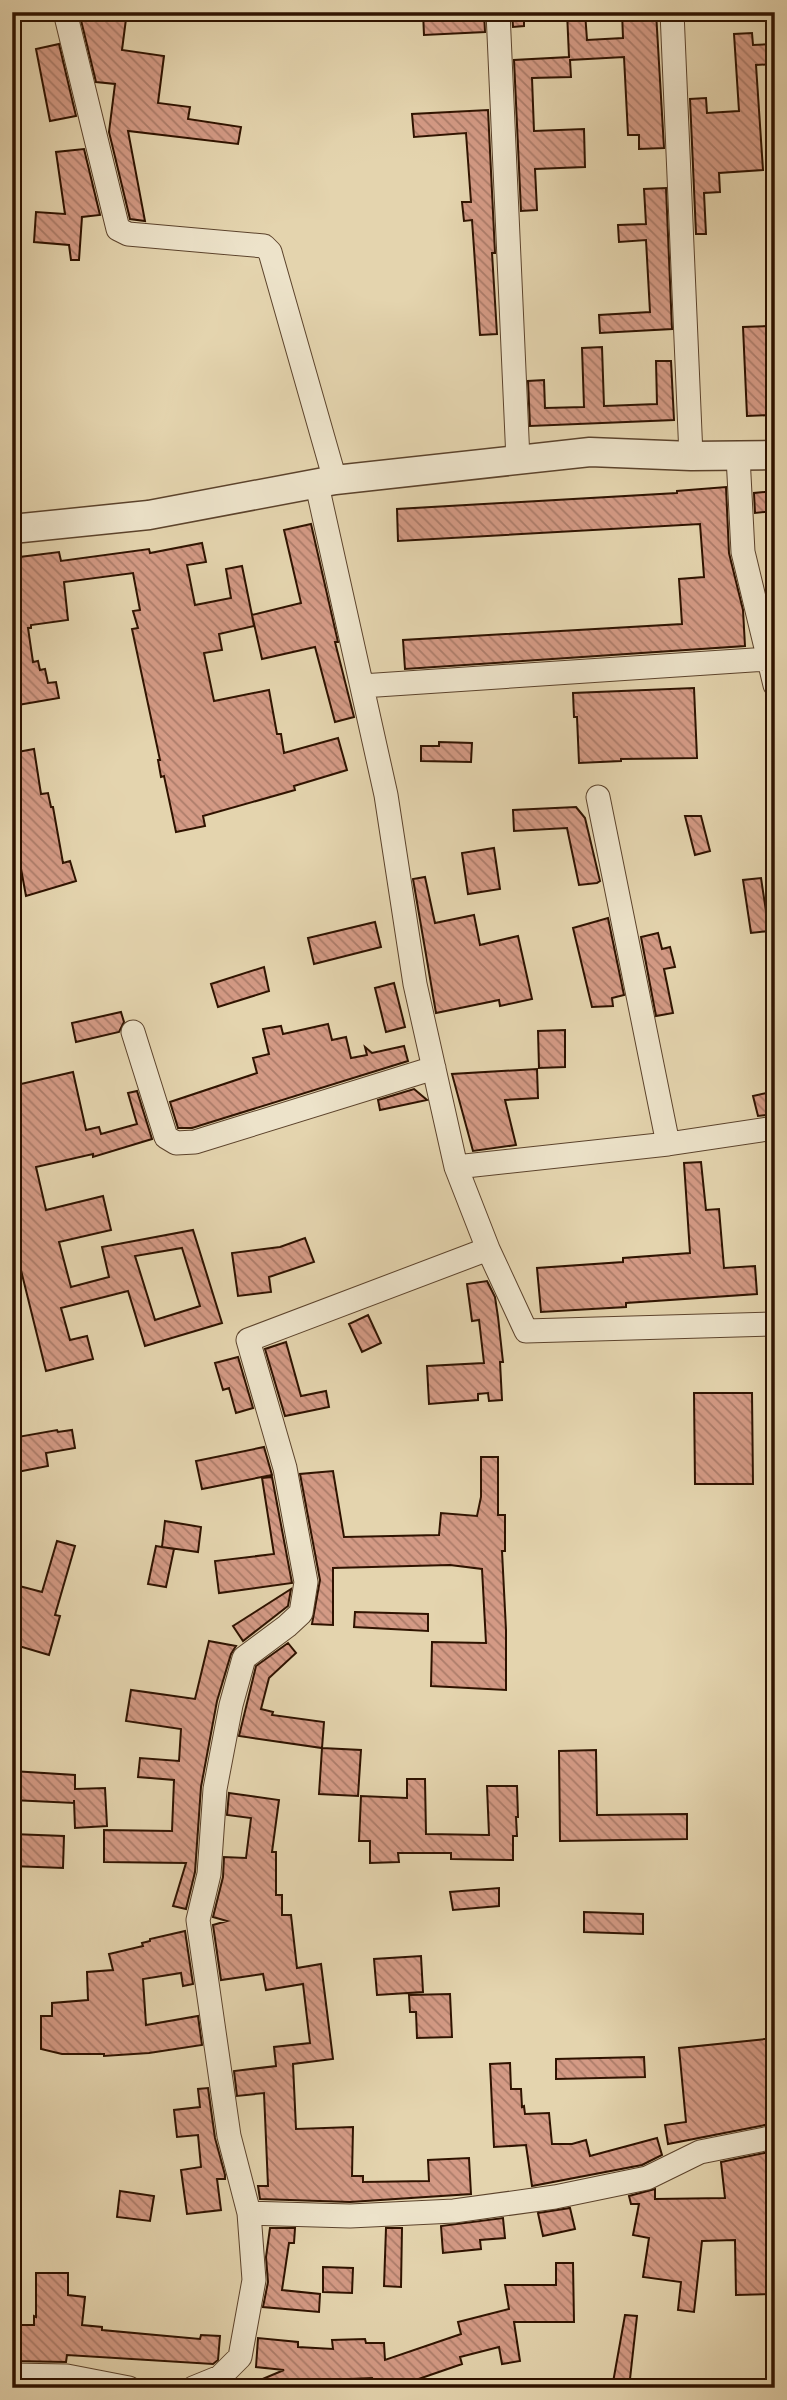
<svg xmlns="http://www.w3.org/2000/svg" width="787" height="2400" font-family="'Libre Caslon Text',serif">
<defs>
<pattern id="building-back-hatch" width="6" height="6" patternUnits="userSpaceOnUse" patternTransform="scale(1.75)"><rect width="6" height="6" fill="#d49a85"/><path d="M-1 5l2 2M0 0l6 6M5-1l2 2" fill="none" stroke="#ac7c6a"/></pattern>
</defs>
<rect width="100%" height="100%" fill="#e4d4ae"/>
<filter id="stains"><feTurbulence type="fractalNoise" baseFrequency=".00286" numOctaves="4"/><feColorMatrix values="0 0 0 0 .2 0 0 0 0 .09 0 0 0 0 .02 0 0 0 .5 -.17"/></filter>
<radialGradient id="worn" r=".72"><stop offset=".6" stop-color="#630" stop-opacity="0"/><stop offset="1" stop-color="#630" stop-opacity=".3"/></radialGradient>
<path fill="url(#building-back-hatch)" stroke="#2f1300" stroke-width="2" fill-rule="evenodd" d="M79 12H102L101 16 126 19 122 50 164 56 158 103 190 107 188 119 241 127 238 144 128 131 145 221 130 219 109 132 115 84 96 82Z
M423 12H484L485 32 424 35Z
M512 12H524V26L513 27Z
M567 12H585L587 40 623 38 622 12H656L664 148 639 149V135H628L624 57 570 60 571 77 532 78 534 131 584 129 585 167 535 169 537 210 521 211 514 60 569 57Z
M752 33 753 45 775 44V64L756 65 763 170 719 173 720 192 704 193 706 234H696L690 99 706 98 707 113 739 111 734 34Z
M59 44 76 116 50 121 36 49Z
M488 110 495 253H492L497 334 480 335 472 220 464 221 462 202H471L466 133 414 137 412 114Z
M84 149 100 215 82 217 79 260H71L69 245 34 242 36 212 65 214 56 152Z
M666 188 672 329 600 333 599 315 650 312 646 240 619 242 618 225 646 224 644 189Z
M768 326 771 415 747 416 743 327Z
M602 347 604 406 657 404 656 361H671L674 420 530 426 528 381 544 380 545 408 584 407 582 348Z
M726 487 729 553 743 610 745 646 405 669 403 640 682 624 679 579 704 577 700 524 398 541 397 509 677 493V491Z
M775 491V511L755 513 754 493Z
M311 524 338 642H335L354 717 335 722 315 647 262 659 252 615 254 626 219 634 222 650 204 653 214 701 269 690 277 734H281L284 753 338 738 347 770 294 786 295 790 203 816 205 826 176 832 164 776 161 777 158 760H160L132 629 138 628 133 611 140 610 133 573 64 582 68 620 31 625V628H28L33 662 38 661 40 670 45 669 48 683 56 682 59 698 12 706V589H16L14 577 12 578V558L59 552 61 561 149 549 150 553 202 543 206 562 187 565 195 605 231 598 226 569 242 566 252 615 301 603 284 530Z
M694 688 697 758 621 759V761L579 763 577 717H574L573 693Z
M439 742 472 743 471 762 421 761V746H439Z
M34 749 41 794 48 793 51 807H53L63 863 70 861 76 881 26 896 12 820V753Z
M576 807 585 818 600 881 597 883 579 885 567 828 514 831 513 810Z
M685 816H701L710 851 695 855Z
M494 848 500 889 468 894 462 853Z
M425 877 435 923 474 915 480 945 518 936 532 999 500 1006 499 1000 436 1013 413 879Z
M761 878 769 931 751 933 743 880Z
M608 918 624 995 612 998 613 1006 592 1007 573 928Z
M375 922 381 947 314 964 308 938Z
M658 933 662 949 670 947 675 967 664 969 673 1013 656 1016 641 937Z
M264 967 269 991 218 1007 211 984Z
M394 983 405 1027 386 1032 375 988Z
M121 1012 124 1022 119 1032 76 1042 72 1023Z
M328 1024 332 1040 346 1037 351 1058 367 1055 365 1047 372 1053 404 1046 408 1061 192 1128H178L170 1102 257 1073 253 1058 269 1054 263 1029 281 1026 283 1034Z
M565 1030V1067L539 1068 538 1031Z
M537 1069 538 1098 505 1100 516 1145 473 1151 452 1074Z
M73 1072 86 1130 99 1127 101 1134 137 1124 128 1093 137 1091 152 1139 93 1157V1154L36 1167 46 1210 103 1196 111 1230 59 1242 71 1287 109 1277 102 1247 193 1230 222 1323 145 1346 128 1291 61 1308 70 1340 87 1336 93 1359 46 1371 12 1234V1086ZM182 1248 200 1306 155 1320 135 1256Z
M414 1089 427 1100 380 1110 378 1100Z
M775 1091V1114L758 1116 753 1096Z
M701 1162 706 1210 719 1209 724 1268 755 1266 757 1294 626 1303V1307L541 1312 537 1268 623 1262V1258L690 1253 684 1163Z
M305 1238 314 1262 269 1277 271 1292 238 1296 232 1253 280 1247Z
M487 1281 495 1297 498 1317 503 1362H500L502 1400 489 1401 488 1393 478 1394V1400L429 1404 427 1366 484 1363 479 1320 472 1321 467 1284Z
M368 1315 381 1343 362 1352 349 1324Z
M286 1342 301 1396 326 1391 329 1407 285 1416 265 1349Z
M238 1357 253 1408 236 1413 229 1388 223 1390 215 1363Z
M694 1393H752L753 1484H695Z
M57 1430 58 1432 72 1430 75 1448 46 1453 48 1466 12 1473V1438Z
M264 1447 272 1475 202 1489 196 1461Z
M481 1457H498V1515H505V1551H502L506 1630V1690L431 1686 432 1642 486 1643 482 1569 450 1565 333 1568V1625L312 1624 320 1580 300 1474 333 1471 344 1537 439 1535 441 1513 477 1516 481 1497Z
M272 1477 292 1583 219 1593 215 1561 274 1554 262 1478Z
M165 1521 201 1527 198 1552 162 1547Z
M57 1541 75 1546 55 1615 60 1616 49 1655 12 1644V1584L42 1592Z
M156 1546 174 1549 166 1587 148 1584Z
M291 1589 288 1606 243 1641 233 1626Z
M355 1612 428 1614V1631L354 1627Z
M209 1641 236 1646 231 1654 217 1701 201 1787 195 1872 186 1909 173 1906 186 1863 104 1862V1830L172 1831 174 1780 138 1777 140 1758 179 1761 181 1729 126 1721 131 1690 195 1699Z
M288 1643 296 1653 269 1678 261 1709 273 1712 272 1715 324 1722 322 1748 239 1736 256 1666Z
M322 1748 361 1750 358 1796 319 1794Z
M596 1750 597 1815 687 1814V1839L560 1841 559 1751Z
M12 1771 75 1775V1789L105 1788 107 1826 75 1828 74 1800V1803L12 1800Z
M407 1779H425L426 1834 489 1835 487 1786H517L518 1817H516L517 1836H513V1860L451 1859V1853H398L399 1862 370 1863V1841H359L361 1796 407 1798Z
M229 1793 279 1800 272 1852H276V1895H282V1915H291L297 1968 321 1964 333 2059 293 2064 296 2129 353 2127 352 2176H363V2182L429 2181 428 2160 469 2158 471 2194 350 2202 260 2199 258 2186H268L264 2093 237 2096 234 2071 276 2066 274 2047 310 2043 303 1984 266 1990 263 1974 221 1980 213 1925 227 1921 213 1917 223 1877 224 1857 246 1858 251 1818 227 1815Z
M12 1834 64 1836 63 1868 12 1866Z
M499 1888V1906L453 1910 450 1892Z
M584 1912 643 1914V1934L584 1932Z
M185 1931 193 1984 183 1986 181 1973 143 1979 146 2025 198 2016 202 2045 149 2053 104 2056V2054H62L41 2049V2016H52V2003L88 2000 87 1972 113 1970 109 1954 143 1946 142 1943 150 1941V1939Z
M421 1956 423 1992 377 1995 374 1959Z
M450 1994 452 2037 417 2038 416 2012H410L409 1995Z
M775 2038V2123L668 2144 665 2125 686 2122 679 2048Z
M644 2057 645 2077 556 2079V2059Z
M510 2063 511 2089H521L522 2107 524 2106 525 2114 549 2113 552 2144H572L586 2140 590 2156 657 2138 662 2155 642 2165 532 2186 526 2145 494 2147 490 2064Z
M208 2088 215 2138 225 2175V2179H217L221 2210 187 2214 181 2170 201 2167 198 2135 177 2137 174 2110 200 2107 198 2089Z
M769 2152 771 2174H768L775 2294 736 2295 735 2240 702 2241 694 2312 678 2310 681 2282 643 2277 649 2238 633 2235 639 2204H631L629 2196 655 2189V2199L725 2198 721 2162Z
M120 2191 154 2196 150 2221 117 2217Z
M570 2208 575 2229 543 2236 538 2213Z
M503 2218 505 2238 480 2240 481 2249 443 2253 441 2226Z
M270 2228H295L294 2243H289L282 2290 320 2294 319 2312 263 2307 268 2282 266 2257Z
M386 2228H402L401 2287 384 2286Z
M556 2263H573L574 2322H514L520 2361 502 2364 499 2347 460 2357 462 2364 407 2383 373 2385 372 2378 327 2380 326 2388H241L284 2370 256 2367 258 2338 298 2342V2347L333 2349 332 2340 365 2339 366 2343H384L385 2360 461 2334 458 2322 509 2309 505 2285H556Z
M323 2267 353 2268 352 2293 323 2292Z
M36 2273H68V2295L85 2297 82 2325 102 2327V2330L167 2336 200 2339 201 2335 220 2336 218 2360 213 2364 67 2355 66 2362 12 2361V2325H34V2316L36 2317Z
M625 2315 637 2316 629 2388H612Z"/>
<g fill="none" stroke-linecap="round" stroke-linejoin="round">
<g stroke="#5c432c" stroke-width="25">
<path id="minor" d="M65 12 118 229 128 234 264 246 270 252 335 480
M498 12 518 460
M672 12 691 456
M738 456 743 552 775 685
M362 686 767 659
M598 797 668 1144
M133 1032 166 1137 176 1143 195 1142 434 1068
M456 1167 668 1144 775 1128
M488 1249 526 1331 775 1324
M249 2213 229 2136 198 1920 209 1874 215 1789 231 1705 244 1658 287 1626 301 1613 306 1582 285 1468 248 1340 488 1249 456 1167 415 984 386 795 317 485
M12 2375 67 2376 129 2388
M193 2388 220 2377 240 2357 254 2280 249 2213 350 2216 454 2211 555 2197 647 2178 700 2152 775 2137"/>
</g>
<g stroke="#5c432c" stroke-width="31">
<path id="tertiary" d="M12 529 149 515 335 480 590 452 691 456 775 455"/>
</g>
<use href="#minor" stroke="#ede3ca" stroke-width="23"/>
<use href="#tertiary" stroke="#ede3ca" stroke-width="28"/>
</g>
<rect width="787" height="2400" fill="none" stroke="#e4d4ae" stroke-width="42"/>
<rect x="14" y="14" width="759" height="2372" fill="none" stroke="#2f1300" stroke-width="3.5"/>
<rect x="21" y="21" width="745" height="2358" fill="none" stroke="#2f1300" stroke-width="2"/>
<rect width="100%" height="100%" filter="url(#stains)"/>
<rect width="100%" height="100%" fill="url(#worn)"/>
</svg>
